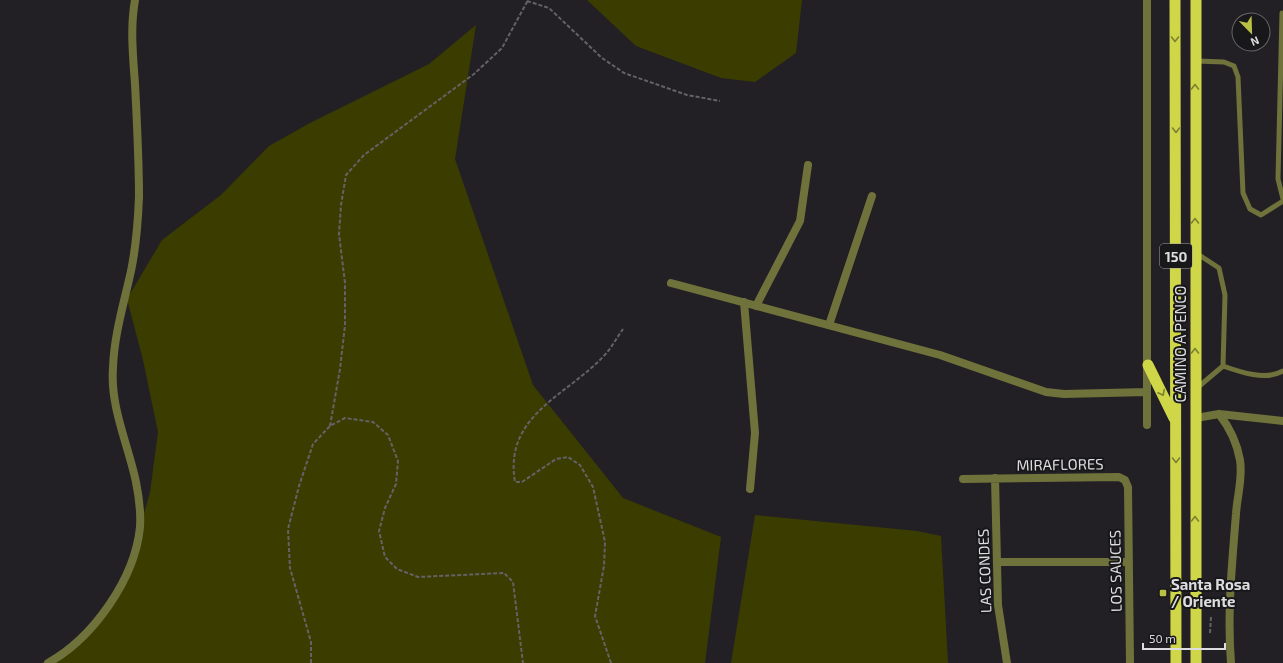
<svg xmlns="http://www.w3.org/2000/svg" width="1283" height="663" font-family="'Exo 2',sans-serif">
<rect width="100%" height="100%" fill="#222024"/>
<path fill="#3b3d00" d="M587 0H802L796 53 755 82 721 78 636 46Z
M476 25 455 159 533 385 623 498 721 537 705 663H42L71 648 114 595 133 553 150 492 158 432 143 360 127 299 162 240 221 195 269 146 310 123 429 64Z
M755 515 917 531 941 536 948 663H731Z"/>
<g fill="none" stroke-linecap="round" stroke-linejoin="round">
<path stroke="#646266" stroke-width="2" stroke-dasharray="4 2" stroke-linecap="butt" d="M527 1 549 8 602 58 624 73 687 95 720 101
M330 426 340 369 345 325V283L339 234 341 205 346 175 364 155 474 74 502 48 528 0
M1210 633 1211 617
M311 663V642L290 568 288 529 299 486 313 444 330 426 345 418 373 422 388 435 398 461 396 484 385 508 379 531 385 557 397 569 418 577 504 573 513 582 523 663
M611 663 595 616 604 566 605 542 593 487 580 465 568 457 556 459 522 482H515C503 412 573 394 609 350 614 343 618 336 623 329"/>
<path stroke="#6f733b" stroke-width="5" d="M1282 13 1278 179 1283 199
M1196 61 1224 62 1234 66 1238 77 1243 193 1250 209 1261 215 1283 201
M1196 253 1219 268 1225 295 1223 366 1197 388
M1223 366C1240 372 1266 381 1283 371"/>
<path stroke="#6f733b" stroke-width="8" d="M1147 0V425
M671 283 940 355 1046 392 1064 394 1147 392
M744 302 755 433 750 489
M756 306 800 221 808 165
M829 325 872 196
M1219 414C1230 428 1237 443 1240 460 1243 479 1237 496 1236 514 1232 564 1227 614 1231 663
M1196 418 1219 414 1283 421
M995 478 998 605 1007 663
M963 479 1119 477 1125 480 1128 487 1130 663
M997 562H1129
M48 663C93 638 135 579 140 527 141 512 139 497 136 482 128 444 110 407 113 368 114 335 124 303 131 271 136 247 138 222 139 197 139 160 137 122 135 84 133 56 130 28 135 0"/>
<path stroke="#cfd648" stroke-width="11" d="M1175 0 1176 663
M1196 0V663
M1148 365 1174 418"/>
</g>
<defs><path id="oneway-chevron" d="M-2-3.5L2.5 0L-2 3.5" fill="none" stroke-width="1.6" stroke-linecap="round" stroke-linejoin="round"/></defs>
<g stroke="#7d8033">
<use href="#oneway-chevron" transform="translate(1175 39) rotate(90)"/>
<use href="#oneway-chevron" transform="translate(1195 87) rotate(-90)"/>
<use href="#oneway-chevron" transform="translate(1176 130) rotate(90)"/>
<use href="#oneway-chevron" transform="translate(1195 221) rotate(-90)"/>
<use href="#oneway-chevron" transform="translate(1195 351) rotate(-90)"/>
<use href="#oneway-chevron" transform="translate(1162 393) rotate(63)"/>
<use href="#oneway-chevron" transform="translate(1176 460) rotate(90)"/>
<use href="#oneway-chevron" transform="translate(1195 519) rotate(-90)"/>
</g>
<rect fill="#bac046" stroke="#18171a" stroke-width="1.5" x="1159" y="589" width="8" height="8" rx="2"/>
<g text-anchor="middle" dominant-baseline="central" stroke-width="4" stroke-linejoin="round" paint-order="stroke">
<rect fill="#18171a" stroke="#a2a1a3" stroke-width="1" x="1160" y="244" width="32" height="24" rx="3"/>
<g font-size="14" font-weight="bold" fill="#dddcde">
<text x="1176" y="256">150</text>
</g>
<g font-size="15" fill="#dddcde" stroke="#18171a">
<text transform="translate(1180 344) rotate(-90)">CAMINO A PENCO</text>
<text transform="translate(1060 464) rotate(-1)">MIRAFLORES</text>
<text transform="translate(984 571) rotate(-92)">LAS CONDES</text>
<text transform="translate(1115 571) rotate(-91)">LOS SAUCES</text>
</g>
<g font-size="15" font-weight="bold" fill="#dddcde" stroke="#18171a" text-anchor="start">
<text x="1171" y="584">Santa Rosa<tspan x="1171" dy="17">/ Oriente</tspan></text>
</g>
</g>
<g transform="translate(1251 32) rotate(157)"><circle r="19" fill="#18171a" stroke="#676668"/>
<path d="M0-3L7 15L0 10L-7 15Z" fill="#bac046"/>
<text y="-6" font-size="11" font-weight="bold" text-anchor="middle" fill="#dddcde">N</text>
</g>
<path d="M1143 643v6h82v-6" fill="none" stroke="#dddcde" stroke-width="2"/>
<text x="1149" y="643" font-size="12" fill="#dddcde" stroke="#18171a" stroke-width="3" paint-order="stroke">50 m</text>
</svg>
